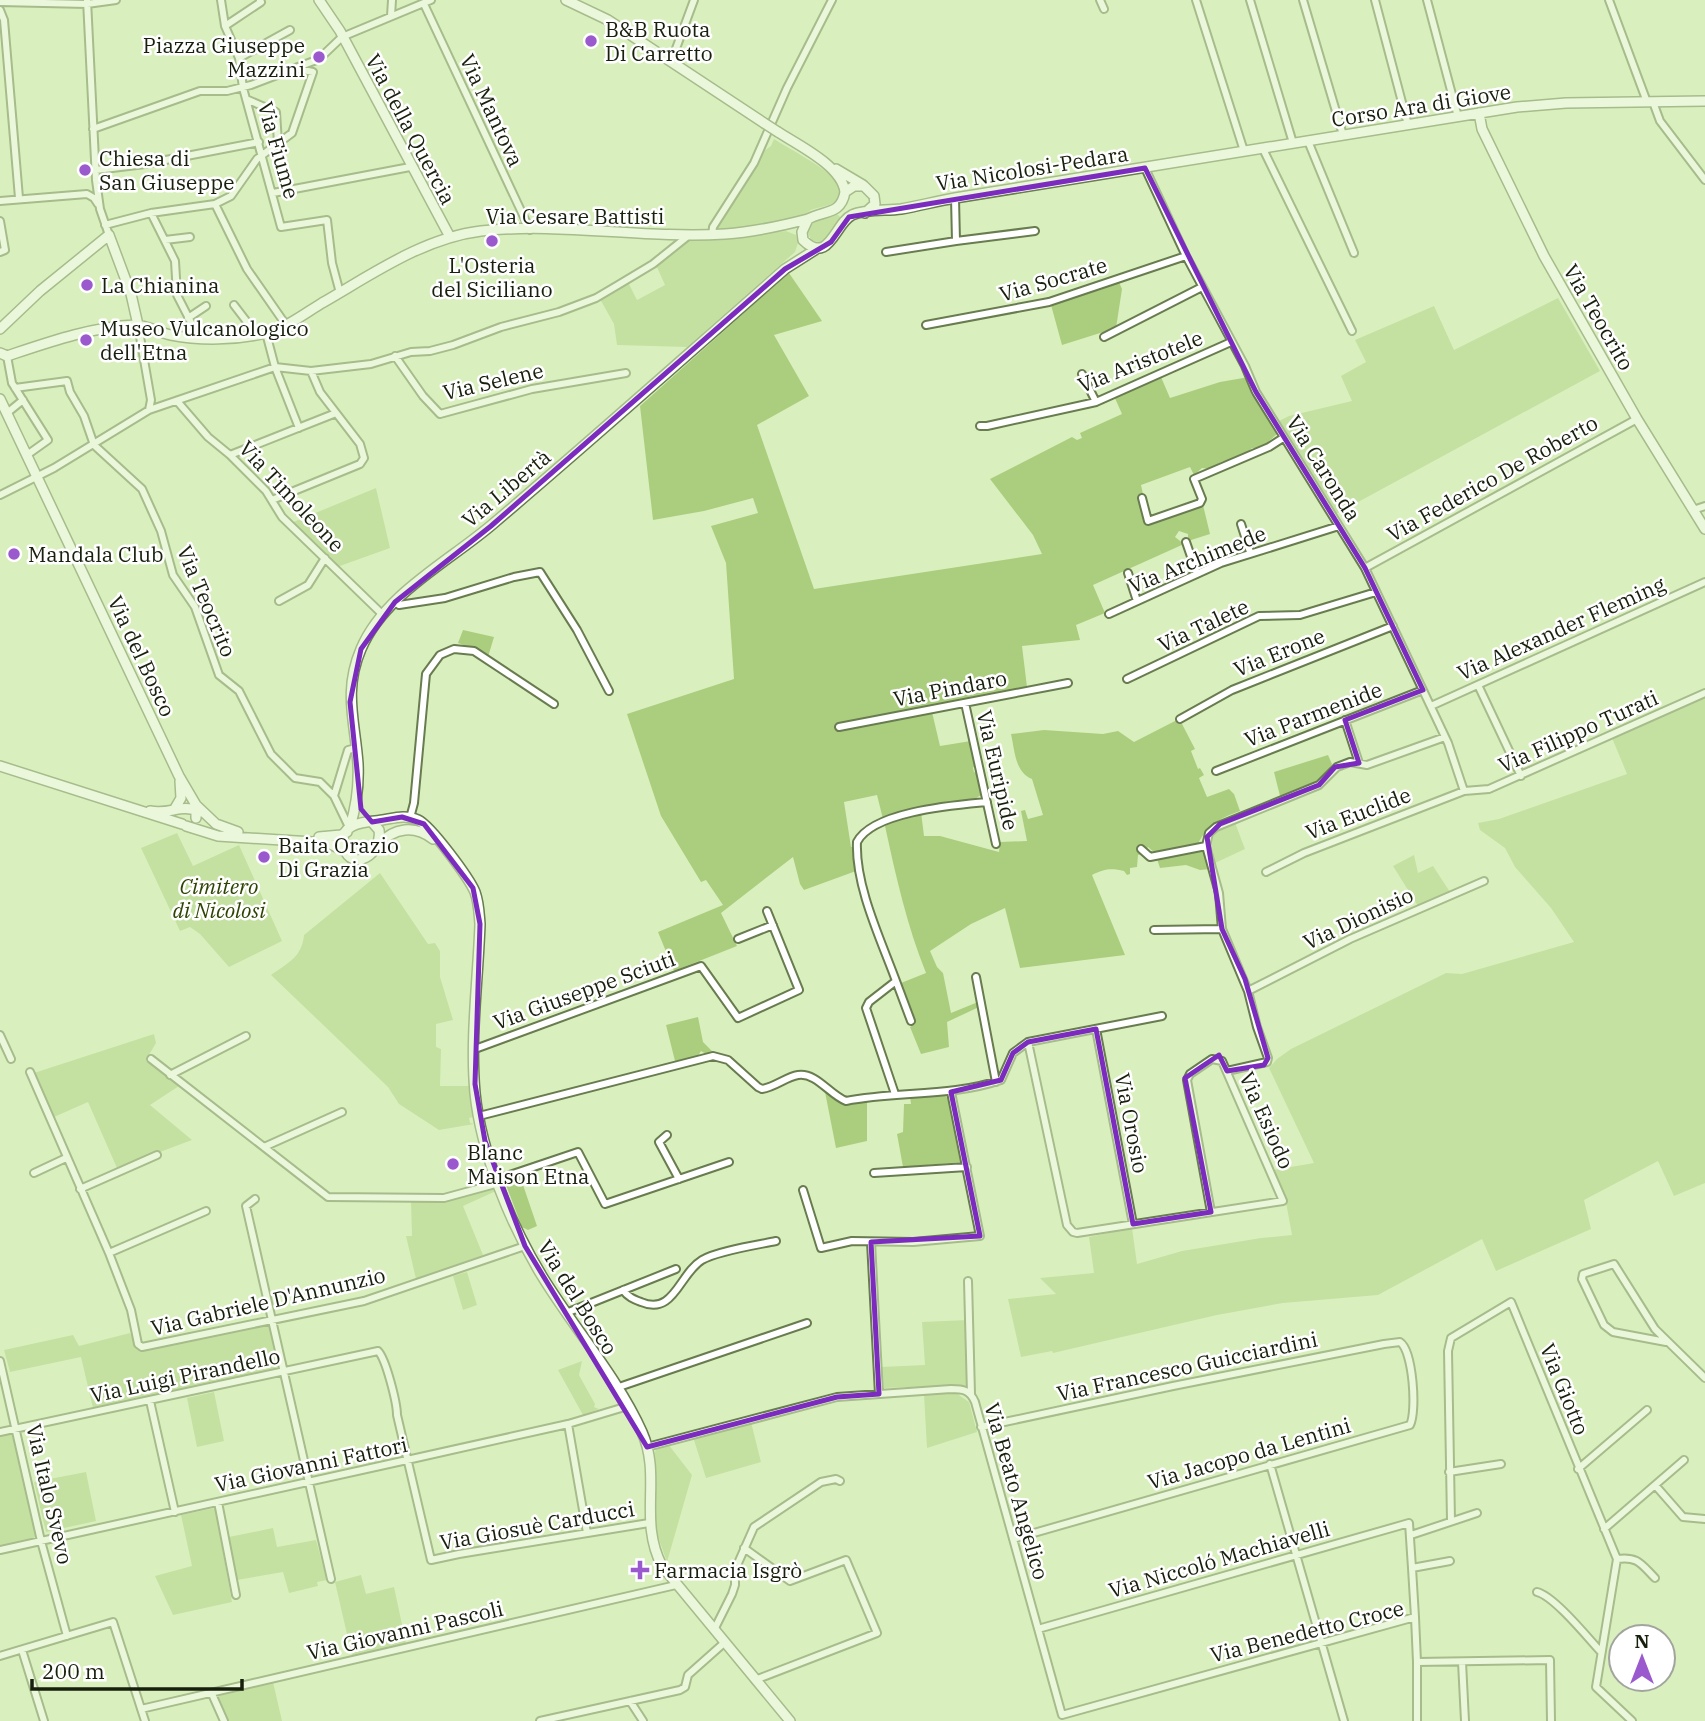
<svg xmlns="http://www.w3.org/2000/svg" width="1705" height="1721" font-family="'IBM Plex Serif',serif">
<rect width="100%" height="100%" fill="#d9f0be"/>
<path fill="#abce7e" d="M774 139C788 148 828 169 836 181 851 206 823 205 811 210 810 211 803 216 802 216 780 225 742 227 717 230V225L755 170 764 151 771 146Z
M837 214 841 218C831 229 831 248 811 240L807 230 810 225 817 220Z
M786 231 796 235 798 243 795 252 687 347 617 345 614 324 600 299 616 288 619 290 628 282 637 300 665 285 656 265 665 256 692 239 732 238Z
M789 273 822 321 774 335 809 396 757 425 814 589 1042 554 1033 535 990 479 1072 437 1077 440 1082 438 1080 433 1122 414 1114 396 1161 377 1170 398 1220 382 1249 377 1253 391 1251 394 1263 408 1277 434 1261 448H1252L1244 455 1221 462 1210 469 1202 468 1194 475 1190 467 1141 485 1143 494 1139 497 1147 526 1203 505 1210 534 1188 541V534L1179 531 1175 537 1184 544 1093 585 1105 613 1076 625 1080 640 1022 646 1027 687 837 726 839 731 932 712 940 746 971 741 975 765 973 768 974 772 976 773 981 795 973 800 915 808 883 819 877 795 844 802 851 847H853L856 871 804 890 800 884 793 857 721 913 737 946 674 971 658 932 723 905 706 880 701 882 661 816 627 714 734 679 726 563 711 526 758 513 753 498 704 511 653 520 640 406Z
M1119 282 1122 289 1116 328 1062 345 1051 305Z
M1558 298 1600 371 1336 514 1286 440 1279 421 1289 416 1352 401 1341 376 1366 362 1355 340 1434 306 1454 350Z
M376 488 390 548 337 567 291 523Z
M463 630 494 637 488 657 473 648 458 643Z
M1705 697V1183L1674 1196 1658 1161 1584 1200 1591 1229 1496 1271 1482 1239 1378 1295 1283 1303 1217 1315 1053 1353 1052 1351 1021 1357 1008 1299 1056 1294 1040 1278 1094 1273 1089 1237 1132 1228 1137 1264 1182 1251 1261 1238 1292 1235 1285 1197 1273 1170 1314 1163 1269 1068 1277 1059 1291 1049 1446 973 1462 974 1574 942 1551 908 1515 867 1505 848 1480 830 1478 823 1499 819 1627 774 1612 738Z
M1177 720 1179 723 1181 722 1195 749 1191 751 1198 769 1200 768 1204 775 1199 778 1207 797 1229 789 1234 794 1240 811C1220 818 1207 825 1198 844L1155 853 1148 847 1142 854 1138 855 1137 867 1130 868V874L1127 875 1124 871C1111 868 1104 869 1092 875L1125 955 1020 968 1005 908 971 924 930 951 937 967 943 973 951 1013 978 1002 979 1007 947 1022 949 1047 921 1054 910 1027 915 1024 901 983 926 973C907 926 896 877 885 826L910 814 921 812 924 836H940L999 852 1000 842 1027 841 1021 811 1025 810 1028 819 1043 815 1032 779C1015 772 1015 752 1011 734L1044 730 1103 734 1118 731 1134 742Z
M1328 755 1332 764C1321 785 1301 788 1280 796L1274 772Z
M1234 820 1245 849 1215 863C1207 836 1209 833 1234 820Z
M177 833 193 866 239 845 282 941 229 967 200 934 190 927 180 931 141 848Z
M1205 849 1210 869 1200 870 1186 865 1160 868 1157 859Z
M1414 855 1418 873 1433 866 1450 892 1418 906 1393 866Z
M380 873 428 944 435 943 440 951V977L453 1020 436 1024V1047L441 1049 440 1086H471L473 1117 469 1118 470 1123 474 1124 439 1130 399 1104 388 1087 271 975C288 963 302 957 304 935Z
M698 1017 703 1042 714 1053 706 1054 701 1051 698 1056 675 1061 666 1025Z
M154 1034 156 1043 146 1060 179 1086 150 1105 192 1140 117 1168 88 1102 54 1117 34 1073Z
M825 1092 845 1104 867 1099V1141L836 1148Z
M945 1096 948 1098 962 1162 903 1167 897 1134 903 1132 904 1104H911L910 1097Z
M520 1176 537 1226 528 1230 522 1227 506 1185 510 1180Z
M494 1189 496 1191 463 1206 483 1255 416 1279 406 1236H412L411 1202H445Z
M467 1272 477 1305 463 1310 453 1276Z
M967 1320 970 1382 968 1385 882 1388 881 1367 925 1365 922 1322Z
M270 1324 278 1368 93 1408 81 1357 10 1372 4 1350 73 1335 79 1346 130 1333 136 1347 142 1350Z
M582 1361 579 1375 595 1404 594 1407 599 1409 583 1415 558 1370Z
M214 1392 224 1441 197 1447 187 1398Z
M956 1393 969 1402 977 1432 927 1448 924 1395Z
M751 1422 761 1462 706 1478 693 1437Z
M10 1434 14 1435 37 1534 34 1538 0 1546V1436Z
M668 1444 692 1475 667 1562 656 1531 655 1452 657 1447Z
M86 1472 96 1521 46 1532 34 1482Z
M215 1508 232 1602 173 1615 155 1576 192 1566 181 1515Z
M273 1528 277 1547 316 1540 327 1580 317 1582 318 1586 289 1593 283 1572 237 1580 229 1537Z
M361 1575 366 1594 394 1587 406 1643 352 1656 335 1582Z
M273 1682 282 1721H228L218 1696Z"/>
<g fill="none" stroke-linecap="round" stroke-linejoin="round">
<g stroke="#687c4f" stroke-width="10">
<path id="street" d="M87 0 96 180 100 209 109 235
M221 0 225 26 239 58 243 88 281 227 327 220 332 263 340 293
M1100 0 1104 9
M1196 0 1244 151
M1250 0 1293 143
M1303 0 1343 135
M1375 0 1408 125
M1427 0 1458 117
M1609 0 1647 102
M0 2 87 4 116 0
M424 4 530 230
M0 10 4 20 19 198
M391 16 392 0
M225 26 261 2 260 0
M239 58 290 30
M671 62 694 0
M246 99 276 112 278 143
M1653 102 1660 121 1705 180
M93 129 200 91H227L251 85 319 59 342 37 431 0
M1308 141 1354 253
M1263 149 1352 331
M1145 168 1186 256 1245 366 1256 392 1365 568 1448 743 1464 791
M96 170 145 164 259 142
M273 193 410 167
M955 198 956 241 1035 231
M0 201 87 194 94 198 98 204
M215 204 247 269 286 325
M151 213 175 261 177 295 199 338
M0 221 5 250 0 252
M105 225 151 213 215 204 231 196 257 159 292 133 313 72 298 69
M712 235 713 227 754 163 787 88 832 0
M165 240 190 237
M886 252 956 241
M234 305 257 335
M188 318 206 306
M138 325 151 400 149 410
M926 325 1049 302 1186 256
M266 333 275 367 299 428
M1104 337 1202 287
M7 356 12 383 48 440 27 455
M395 356 423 396 440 414 532 389 626 373
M1082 374 1096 402
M15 388 67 381 70 392 84 416 94 445 142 489 161 531 173 575 195 607 219 675 239 691 271 754 295 778 320 782 334 796
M177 401 208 437 230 455 266 491 282 517 382 614
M7 413 23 400
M980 426H987L1096 402 1231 342
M230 455 336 413
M0 495 54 468 149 410 275 367 311 371 371 364 411 352 430 351 453 345 501 327 559 312 596 298 618 285 653 264 688 236
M1142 498 1148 521 1200 503 1202 499 1194 479 1269 447 1283 438
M272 500 360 464 364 458 360 444 320 392 311 371
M1693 510 1705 506
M1241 524 1250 552
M1186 542 1197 574
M1365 568 1637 419
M1128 573 1137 601
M279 601 308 585 325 558
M395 602 399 605 445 598 514 577 540 572 577 630 609 691
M1109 614 1221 563 1339 526
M1127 679 1259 616 1300 615 1376 592
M1478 685 1521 776
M965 703 996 844
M1431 706 1705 582
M1180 719 1232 690 1393 626
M1345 720 1359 763
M839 727 1068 683
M1445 737 1367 765 1350 762 1337 767 1319 785 1216 827 1209 833 1206 846 1219 893 1222 929 1248 991 1350 939 1484 881
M1216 771 1423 690
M410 818 414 803 426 674 440 655 454 649 474 651 554 704
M349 827 334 796 348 750 356 748
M1141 849 1150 857 1206 846
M1266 872 1304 853 1464 791 1489 789 1705 693
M1154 930 1222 929
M738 939 773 925
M976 977 996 1082
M896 981 911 1021
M1096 1029 1133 1224
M0 1035 11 1059
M1028 1042 1067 1225 1073 1232 1077 1233 1283 1201 1222 1061 1212 1059 1190 1074 1187 1080 1211 1212
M475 1049 701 966 738 1018 799 990 767 911
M151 1059 328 1197 444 1198 499 1183
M1227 1071 1267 1062 1268 1058 1257 1027 1248 991
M30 1072 109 1253 131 1310 138 1344 142 1347 364 1301 525 1246
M170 1075 246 1036
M895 1094 866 1008 869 1002 896 981C881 940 855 886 857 842 873 811 956 805 987 802
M479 1116 713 1056 728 1060 758 1087 762 1089C775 1087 786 1077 798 1075 816 1072 830 1095 846 1101 898 1091 951 1097 1001 1080L1013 1053 1028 1042 1162 1016
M667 1135 659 1142 679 1179
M264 1147 342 1112
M34 1173 66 1158
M874 1173 967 1167
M498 1179 578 1152 605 1204 729 1162
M80 1189 157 1155
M803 1190 821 1248 852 1241 913 1242 980 1236 951 1092
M255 1199 246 1206 331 1579
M871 1242 879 1394
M109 1253 206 1211
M968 1281 971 1394
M623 1290C628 1297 633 1299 641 1302 674 1316 679 1274 702 1260 717 1251 757 1245 776 1241
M566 1313 676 1269
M1666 1342 1613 1332 1604 1325 1582 1279 1583 1274 1614 1264 1655 1329 1705 1378
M0 1361 41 1541 67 1636
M616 1388 807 1323
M150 1401 175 1512
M568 1424 587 1533
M981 1427 1173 1386 1384 1344 1400 1342C1413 1351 1417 1411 1410 1425L1013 1539
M0 1432 378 1351C386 1359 397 1403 397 1415L431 1560 459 1554 649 1523
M647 1447 837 1397 951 1389C963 1389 970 1390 975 1402L1062 1715 1415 1617 1417 1662 1550 1660 1551 1721
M1270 1464 1344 1721
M1578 1469 1647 1410
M1449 1472 1501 1464
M1655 1485 1683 1517 1705 1519
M218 1502 236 1595
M1451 1521 1448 1351 1451 1338 1511 1302 1617 1559 1596 1687 1632 1721
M1604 1529 1684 1460
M1411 1535 1477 1513
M744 1548 790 1581 846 1560 877 1633 755 1680
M0 1550 407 1460 568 1424 628 1406
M1617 1559C1638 1556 1641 1564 1655 1578
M1537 1592C1554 1596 1588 1638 1601 1652
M1415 1617 1412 1568 1450 1561
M1038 1629 1409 1523 1412 1568
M714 1630 732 1594 735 1585V1570L754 1527 821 1482 836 1479 840 1481
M22 1650 44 1721
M0 1656 113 1622 145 1721
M1417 1662V1721
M1462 1662 1465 1721
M212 1694 224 1721
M630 1701 643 1721
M141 1709 676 1585
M540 1721 680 1690 685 1687 688 1675 724 1643"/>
</g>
<g stroke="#687c4f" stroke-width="12">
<path id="secondary" d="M319 0 340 31 450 237
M566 0 608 20 764 123
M1479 113 1482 129 1544 256 1637 419 1705 529
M778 132C798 145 842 166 845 192
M836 169 863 185
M865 213 875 204 874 196 864 186H854L845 192C841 215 825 210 808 219L802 232 803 240C829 266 835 223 852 215 866 209 886 211 901 209 919 206 937 201 955 198L1517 107 1566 103 1705 101
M0 329 40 291 109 235 131 294 138 325
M0 353 7 356C49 342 91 327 135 325 147 325 159 333 171 335 201 341 236 340 266 333 286 328 304 314 322 303 371 275 423 238 481 231 560 222 644 239 725 234 753 232 781 226 808 219
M0 399 179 776 196 805V818
M0 766 182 824
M196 805 216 824 238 832
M174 810 181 798 180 781
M150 811C172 815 179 803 201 812
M372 822 379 830C383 854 352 873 344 848 337 825 362 822 375 821 390 820 403 813 418 820 431 826 469 878 475 892 479 903 479 913 480 924 478 980 470 1038 475 1093 481 1153 511 1225 542 1276 573 1327 618 1378 642 1432 662 1477 638 1520 662 1566L790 1721
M186 826 218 836 328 843 347 852
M350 827C356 807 359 785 358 764 355 721 343 691 361 649 384 594 450 561 494 523 592 440 688 354 785 269L818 248
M319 837 341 835 347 832
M378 845C394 827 415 825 433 839"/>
</g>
<use href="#street" stroke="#fff" stroke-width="6"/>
<use href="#secondary" stroke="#fff" stroke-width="9"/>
<g stroke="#687c4f" stroke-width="12" stroke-linecap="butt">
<path id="secondary-bridge" d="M764 123 778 132"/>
</g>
<use href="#secondary-bridge" stroke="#fff" stroke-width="9"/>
</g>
<path d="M0 0H1705V1721H0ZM1145 168 1256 392 1365 568 1423 690 1345 720 1359 763 1335 767 1319 785 1220 824 1207 837 1222 929 1245 979 1268 1058 1264 1065 1227 1071 1219 1055 1185 1078 1211 1212 1133 1224 1096 1029 1028 1042 1013 1053 1001 1080 951 1092 980 1236 871 1242 879 1394 837 1397 647 1447 525 1246 485 1141 475 1084 480 924 473 888 424 824 402 817 372 822 361 809 350 702 361 649 395 602 491 526 785 269 831 242 849 217Z" fill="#d9f0be" fill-opacity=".55" fill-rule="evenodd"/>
<path fill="none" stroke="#7b2cbf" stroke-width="5" stroke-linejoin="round" d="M1145 168 1256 392 1365 568 1423 690 1345 720 1359 763 1335 767 1319 785 1220 824 1207 837 1222 929 1245 979 1268 1058 1264 1065 1227 1071 1219 1055 1185 1078 1211 1212 1133 1224 1096 1029 1028 1042 1013 1053 1001 1080 951 1092 980 1236 871 1242 879 1394 837 1397 647 1447 525 1246 485 1141 475 1084 480 924 473 888 424 824 402 817 372 822 361 809 350 702 361 649 395 602 491 526 785 269 831 242 849 217Z"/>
<g fill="#9b59ce" stroke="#fff" stroke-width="2.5">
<circle cx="591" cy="41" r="7"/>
<circle cx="319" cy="57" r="7"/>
<circle cx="85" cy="170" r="7"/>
<circle cx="492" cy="241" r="7"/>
<circle cx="87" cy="285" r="7"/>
<circle cx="86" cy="340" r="7"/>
<circle cx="14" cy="554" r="7"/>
<circle cx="264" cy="857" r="7"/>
<circle cx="453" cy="1164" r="7"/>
<path d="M636.5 1559.5h7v7h7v7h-7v7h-7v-7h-7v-7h7z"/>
</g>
<g text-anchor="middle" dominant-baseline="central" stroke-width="5" stroke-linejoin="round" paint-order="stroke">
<g font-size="21" fill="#171f0d" stroke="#fff" text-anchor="start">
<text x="605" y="29">B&amp;B Ruota<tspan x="605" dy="24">Di Carretto</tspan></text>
<text x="305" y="45" text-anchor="end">Piazza Giuseppe<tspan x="305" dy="24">Mazzini</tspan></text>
<text x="99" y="158">Chiesa di<tspan x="99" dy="24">San Giuseppe</tspan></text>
<text x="492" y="265" text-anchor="middle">L'Osteria<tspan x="492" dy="24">del Siciliano</tspan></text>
<text x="101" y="285">La Chianina</text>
<text x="100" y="328">Museo Vulcanologico<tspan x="100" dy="24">dell'Etna</tspan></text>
<text x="28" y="554">Mandala Club</text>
<text x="278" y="845">Baita Orazio<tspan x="278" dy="24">Di Grazia</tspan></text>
<text x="467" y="1152">Blanc<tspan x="467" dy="24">Maison Etna</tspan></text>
<text x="654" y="1570">Farmacia Isgrò</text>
</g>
<g font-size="21" fill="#171f0d" stroke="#fff">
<text transform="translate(1421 105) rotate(-9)">Corso Ara di Giove</text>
<text transform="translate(492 110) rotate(65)">Via Mantova</text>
<text transform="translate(411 129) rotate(62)">Via della Quercia</text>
<text transform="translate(279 150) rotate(74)">Via Fiume</text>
<text transform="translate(1032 168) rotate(-9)">Via Nicolosi-Pedara</text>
<text x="575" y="216">Via Cesare Battisti</text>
<text transform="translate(1053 279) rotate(-16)">Via Socrate</text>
<text transform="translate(1599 317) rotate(60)">Via Teocrito</text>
<text transform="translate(1140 361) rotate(-22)">Via Aristotele</text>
<text transform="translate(493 381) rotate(-13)">Via Selene</text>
<text transform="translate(1324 468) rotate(58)">Via Caronda</text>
<text transform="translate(1492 478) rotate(-29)">Via Federico De Roberto</text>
<text transform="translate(506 488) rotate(-40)">Via Libertà</text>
<text transform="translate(292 496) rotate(47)">Via Timoleone</text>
<text transform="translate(1197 559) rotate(-22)">Via Archimede</text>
<text transform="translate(207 601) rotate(67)">Via Teocrito</text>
<text transform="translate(1203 625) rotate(-25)">Via Talete</text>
<text transform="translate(1561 628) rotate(-24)">Via Alexander Fleming</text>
<text transform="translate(1279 652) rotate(-22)">Via Erone</text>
<text transform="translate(142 656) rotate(65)">Via del Bosco</text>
<text transform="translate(950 688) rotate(-11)">Via Pindaro</text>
<text transform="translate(1313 714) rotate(-21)">Via Parmenide</text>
<text transform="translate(1578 731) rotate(-24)">Via Filippo Turati</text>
<text transform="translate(998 770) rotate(77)">Via Euripide</text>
<text transform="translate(1358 813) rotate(-21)">Via Euclide</text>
<text transform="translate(1358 918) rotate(-25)">Via Dionisio</text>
<text transform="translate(584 990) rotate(-20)">Via Giuseppe Sciuti</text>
<text transform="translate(1267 1120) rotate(66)">Via Esiodo</text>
<text transform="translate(1132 1123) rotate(79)">Via Orosio</text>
<text transform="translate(578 1297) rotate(58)">Via del Bosco</text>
<text transform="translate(268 1301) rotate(-13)">Via Gabriele D'Annunzio</text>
<text transform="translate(1187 1366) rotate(-12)">Via Francesco Guicciardini</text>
<text transform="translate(185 1375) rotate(-12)">Via Luigi Pirandello</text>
<text transform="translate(1565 1389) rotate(68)">Via Giotto</text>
<text transform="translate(1249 1453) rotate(-16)">Via Jacopo da Lentini</text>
<text transform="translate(311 1464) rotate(-12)">Via Giovanni Fattori</text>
<text transform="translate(1017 1491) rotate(74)">Via Beato Angelico</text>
<text transform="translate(50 1494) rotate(77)">Via Italo Svevo</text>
<text transform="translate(537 1525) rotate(-10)">Via Giosuè Carducci</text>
<text transform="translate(1219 1559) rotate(-16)">Via Niccoló Machiavelli</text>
<text transform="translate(405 1630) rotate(-13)">Via Giovanni Pascoli</text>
<text transform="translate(1307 1631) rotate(-14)">Via Benedetto Croce</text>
</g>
<g font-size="21" font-style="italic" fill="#2e4403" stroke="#fff">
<text x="219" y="886">Cimitero<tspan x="219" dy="24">di Nicolosi</tspan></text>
</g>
</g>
<g transform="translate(1642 1658)"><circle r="33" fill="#ffffff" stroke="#a2a59e" stroke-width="2"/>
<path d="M0-5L12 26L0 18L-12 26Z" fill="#9b59ce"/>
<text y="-10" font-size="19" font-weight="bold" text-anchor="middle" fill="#171f0d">N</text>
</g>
<path d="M32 1679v10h210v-10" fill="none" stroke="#171f0d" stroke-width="3.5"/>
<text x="42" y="1679" font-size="21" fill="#171f0d" stroke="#ffffff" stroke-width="5" paint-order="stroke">200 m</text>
</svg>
